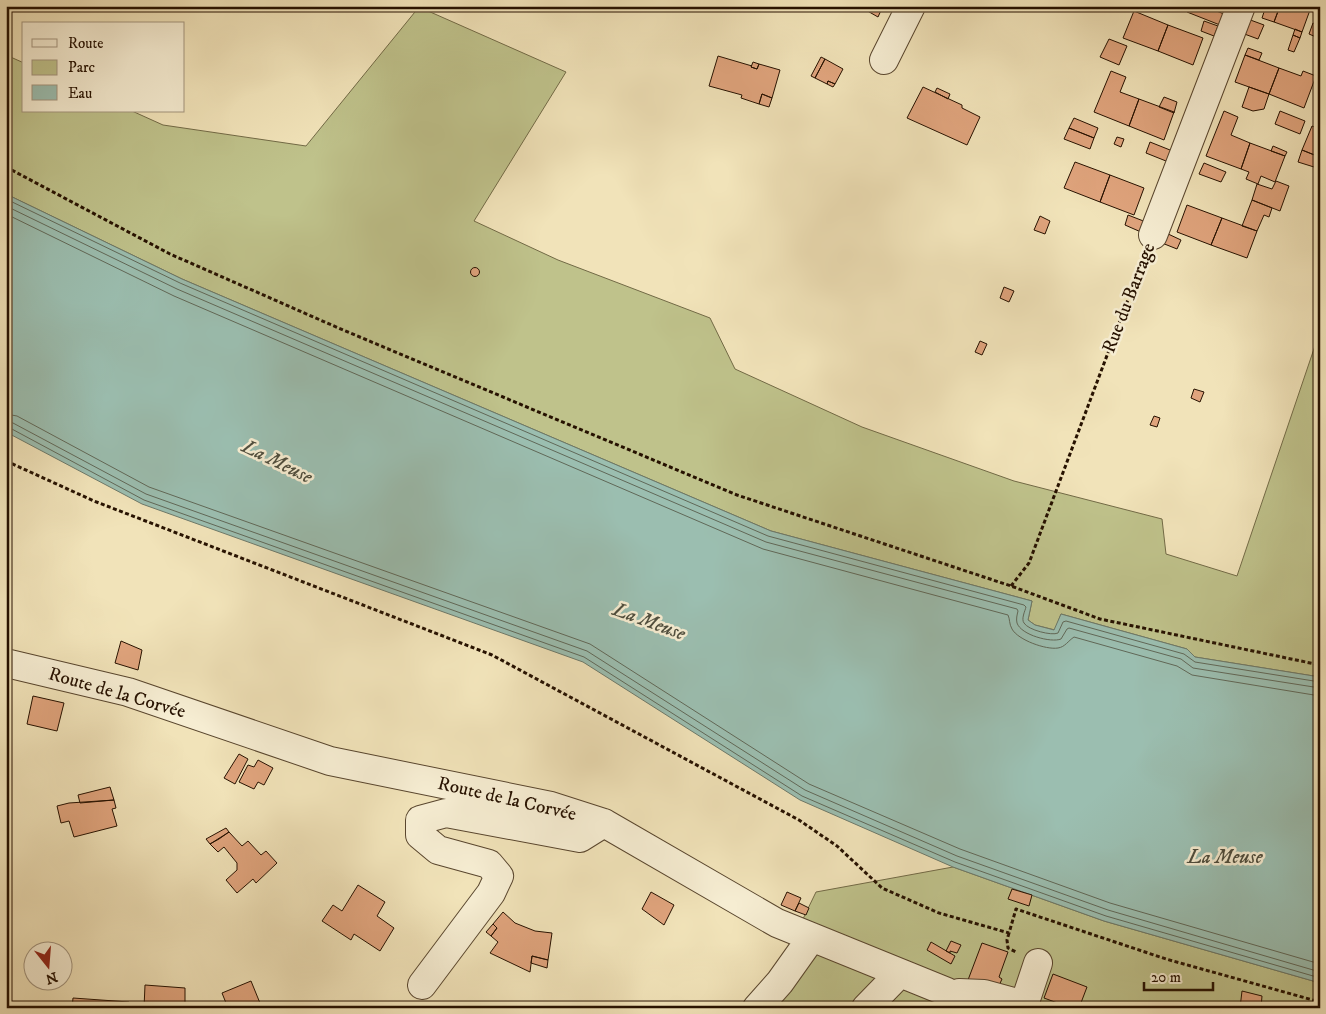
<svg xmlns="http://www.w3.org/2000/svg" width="1326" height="1014" font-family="'IM FELL DW Pica',serif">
<rect width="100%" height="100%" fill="#f1e3b9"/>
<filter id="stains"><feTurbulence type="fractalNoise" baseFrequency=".004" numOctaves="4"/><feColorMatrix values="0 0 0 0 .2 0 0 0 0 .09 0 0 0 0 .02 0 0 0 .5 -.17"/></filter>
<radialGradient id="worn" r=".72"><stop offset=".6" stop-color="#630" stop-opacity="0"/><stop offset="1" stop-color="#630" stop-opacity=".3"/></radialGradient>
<path fill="#bfc28b" stroke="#726a46" d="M419 7 566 72 474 221 558 260 710 318 735 369 862 427 1014 481 1162 519 1166 554 1237 576 1320 331V677L1195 657 1187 649 1061 614 1055 630 1035 625 1028 620 1032 601 771 531 182 279 6 194V55L24 63V111H132L163 125 306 146Z
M953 867 1104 921 1320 983V1008H760L816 892Z"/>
<path fill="#9bbeb0" stroke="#6c796a" d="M6 194 182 279 771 531 1032 601 1028 620 1035 625 1054 630 1061 614 1187 649 1195 657 1320 677V983L1104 921 953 867 800 800 583 662 142 504 6 432Z"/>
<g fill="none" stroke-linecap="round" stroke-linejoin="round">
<path stroke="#606858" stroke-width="1" d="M6 199 180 283 768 536 1024 605 1026 607C1025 611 1021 619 1024 623 1028 630 1052 636 1058 633L1063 622 1066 621 1184 654 1195 662 1320 682
M6 206 177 289 766 542 1017 609 1018 611C1017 615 1016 619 1017 623 1021 635 1051 643 1061 639L1067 629 1069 628 1181 659 1193 668 1320 688
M6 214 174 296 763 549 1008 615C1010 619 1009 624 1012 629 1018 640 1046 650 1058 648 1065 647 1068 641 1074 637L1177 666 1192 675 1320 696
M6 414 17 416 149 487 590 644 809 784 960 849 1110 903 1320 964
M6 421 13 423 146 494 587 651 805 790 957 856 1108 910 1320 972
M6 428H10L144 500 584 657 802 796 955 862 1106 916 1320 978"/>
</g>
<path fill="#e0a47d" stroke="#261100" d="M866 6H883L878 17 864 9Z
M1189 6H1204L1224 14 1220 25 1187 12Z
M1266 6H1280L1274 22 1262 18Z
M1280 6H1298L1310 10 1302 32 1274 22Z
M1134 11 1168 25 1158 51 1123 38Z
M1245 18 1264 25 1258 39 1239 32Z
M1204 21 1218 26 1214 36 1201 31Z
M1313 23 1320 26 1316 37 1309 34Z
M1168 25 1203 38 1193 65 1158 51Z
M1295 29 1302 32 1300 38 1293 35Z
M1293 35 1300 38 1294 52 1288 50Z
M1109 39 1127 46 1119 65 1100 57Z
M1248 48 1262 53 1259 60 1245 55Z
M1245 55 1279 68 1269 94 1235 82Z
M718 56 752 66 751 67 757 69 759 64 780 70 772 98 762 94 759 104 741 98 742 95 709 86Z
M821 57 825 59 815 78 811 76Z
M825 59 843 69 835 84 828 81 827 84 815 78Z
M753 62 759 64 757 69 751 67Z
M1279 68 1301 76 1303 71 1316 76 1304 108 1269 94Z
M1111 71 1126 77 1120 92 1139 99 1129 126 1094 112Z
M828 81 835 84 833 87 827 84Z
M923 87 962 105V108L980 117 967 145 907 118Z
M1249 87 1269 94 1264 109 1253 111 1242 107Z
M937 88 950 94 948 99 935 92Z
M762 94 772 98 769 107 759 104Z
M1164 97 1177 102 1174 113 1159 107Z
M1139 99 1174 112 1164 140 1129 126Z
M1224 111 1238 117 1231 135 1250 143 1241 169 1206 156Z
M1280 111 1305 121 1300 134 1275 124Z
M1074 118 1098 128 1094 138 1069 128Z
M1312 126 1320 129V157L1302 150Z
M1069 128 1094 138 1090 149 1064 139Z
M1117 137 1124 139 1121 147 1114 144Z
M1150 142 1175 152 1171 163 1146 153Z
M1250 143 1285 156 1275 182 1261 176 1258 184 1246 179 1249 172 1241 169Z
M1273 146 1287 152 1285 156 1271 151Z
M1302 150 1319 157 1314 167 1298 162Z
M1075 162 1110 175 1100 202 1064 188Z
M1204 163 1226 172 1221 182 1199 174Z
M1110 175 1144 188 1134 215 1100 202Z
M1276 181 1289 186 1280 211 1252 200 1257 184 1272 189Z
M1252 200 1272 208 1269 217 1264 215 1257 231 1242 226Z
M1187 205 1222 218 1211 245 1177 232Z
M1128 215 1146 222 1141 232 1125 225Z
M1040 216 1050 221 1045 234 1034 230Z
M1222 218 1257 231 1247 258 1211 245Z
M1166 233 1181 240 1177 249 1162 243Z
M470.5 272a4.5 4.5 0 1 1 9 0a4.5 4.5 0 1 1-9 0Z
M1004 287 1014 291 1009 302 1000 298Z
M980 341 987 344 982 355 975 352Z
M1194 389 1204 392 1200 402 1191 398Z
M1154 416 1160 418 1157 427 1150 425Z
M121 641 142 650 138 670 115 663Z
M33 696 64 703 57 731 27 724Z
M239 754 248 759 235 784 224 778Z
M258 760 273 768 264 785 258 782 254 789 239 782 248 765 254 767Z
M110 787 114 800 80 803 78 795Z
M114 800 116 808 112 809 117 826 74 837 69 821 61 823 57 806 69 803Z
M226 828 229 832 219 839 210 844 206 839Z
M229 832 242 846 248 841 261 855 266 851 277 863 256 883 253 879 237 893 226 880 237 870V863L224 847 218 852 210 844Z
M358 885 385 902 377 916 394 928 380 951 354 934 351 940 322 921 333 905 342 911Z
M1012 889 1032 895 1029 906 1008 899Z
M651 892 674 905 664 925 642 909Z
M787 892 801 898 795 911 781 905Z
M799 903 809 908 806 915 795 911Z
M503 912 515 923 535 931 552 933 548 960 532 956 530 972 490 953 498 942 491 936 497 928 493 924Z
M493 924 497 928 491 936 486 932Z
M951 941 961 945 957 953 950 951V953L946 951Z
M931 942 955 956 951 964 927 950Z
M982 943 1008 952 999 977 1002 979 997 990 968 980Z
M532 956 548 960 547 968 531 963Z
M1053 974 1087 987 1079 1008H1071L1044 998Z
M251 981 262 1008H228L222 993Z
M145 985 185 988V1008H144Z
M1242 991 1262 996 1261 1008H1240Z
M73 998 129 1002V1008H72Z
M22 1003 48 1005V1008H6V1006L22 1007Z"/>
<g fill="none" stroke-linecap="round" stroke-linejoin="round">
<g stroke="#59462e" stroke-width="30">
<path id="minor" d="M884 60 911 6
M1153 235 1241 6
M6 663 128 692 330 761 551 806 604 823 777 923 947 992 980 1008
M422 985 491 893 499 876 489 864 438 850 420 835V820L446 813 580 838 604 823
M959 993 984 994 1024 1005 1038 963
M757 1008 780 982 812 937
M866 1008 900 973"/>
</g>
<path stroke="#261100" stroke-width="3" stroke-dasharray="4 2.5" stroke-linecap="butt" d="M6 167 170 254 343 330 737 495 1011 586 1100 619 1320 665
M6 461 94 501 492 655 799 820 837 846 882 888 939 913 1009 933 1016 909 1166 959 1320 1002
M1011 586 1029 563 1144 257
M1009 933 1007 940 1008 948 1016 952"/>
<use href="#minor" stroke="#f6edd2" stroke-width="28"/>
</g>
<g text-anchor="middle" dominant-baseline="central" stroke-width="5" stroke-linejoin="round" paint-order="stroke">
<g font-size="19" fill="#261100" stroke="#f6edd2">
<text transform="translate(1129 298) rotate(-69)">Rue du Barrage</text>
<text transform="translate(117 693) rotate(16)">Route de la Corvée</text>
<text transform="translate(507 799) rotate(13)">Route de la Corvée</text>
</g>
<g font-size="20" font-style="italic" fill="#4f4e3e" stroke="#f6edd2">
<text transform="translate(277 462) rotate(26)">La Meuse</text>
<text transform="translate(649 622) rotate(20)">La Meuse</text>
<text x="1225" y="857">La Meuse</text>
</g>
</g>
<rect width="1326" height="1014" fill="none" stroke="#f1e3b9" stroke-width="25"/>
<rect x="8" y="8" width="1311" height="999" fill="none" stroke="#261100" stroke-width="2.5"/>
<rect x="12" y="12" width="1301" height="989" fill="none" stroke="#261100"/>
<rect x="22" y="22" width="162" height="90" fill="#f6edd2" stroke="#a3957e"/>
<rect x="32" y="39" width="25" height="8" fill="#f6edd2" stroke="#a3957e"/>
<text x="68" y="48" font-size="15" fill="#261100">Route</text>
<rect x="32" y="60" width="25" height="15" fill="#bfc28b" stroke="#a3957e"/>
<text x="68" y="72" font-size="15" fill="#261100">Parc</text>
<rect x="32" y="85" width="25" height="15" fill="#9bbeb0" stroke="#a3957e"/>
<text x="68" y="98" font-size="15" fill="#261100">Eau</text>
<g transform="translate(48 966) rotate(163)"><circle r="24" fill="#f6edd2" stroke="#a3957e"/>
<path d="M0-4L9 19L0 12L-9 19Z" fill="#8f2418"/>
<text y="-8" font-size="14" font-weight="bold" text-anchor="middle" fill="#261100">N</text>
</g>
<path d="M1144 982v8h69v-8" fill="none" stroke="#261100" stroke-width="2.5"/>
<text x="1151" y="982" font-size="15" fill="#261100" stroke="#f6edd2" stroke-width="4" paint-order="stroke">20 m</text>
<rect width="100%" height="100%" filter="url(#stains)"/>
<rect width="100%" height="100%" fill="url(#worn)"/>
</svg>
